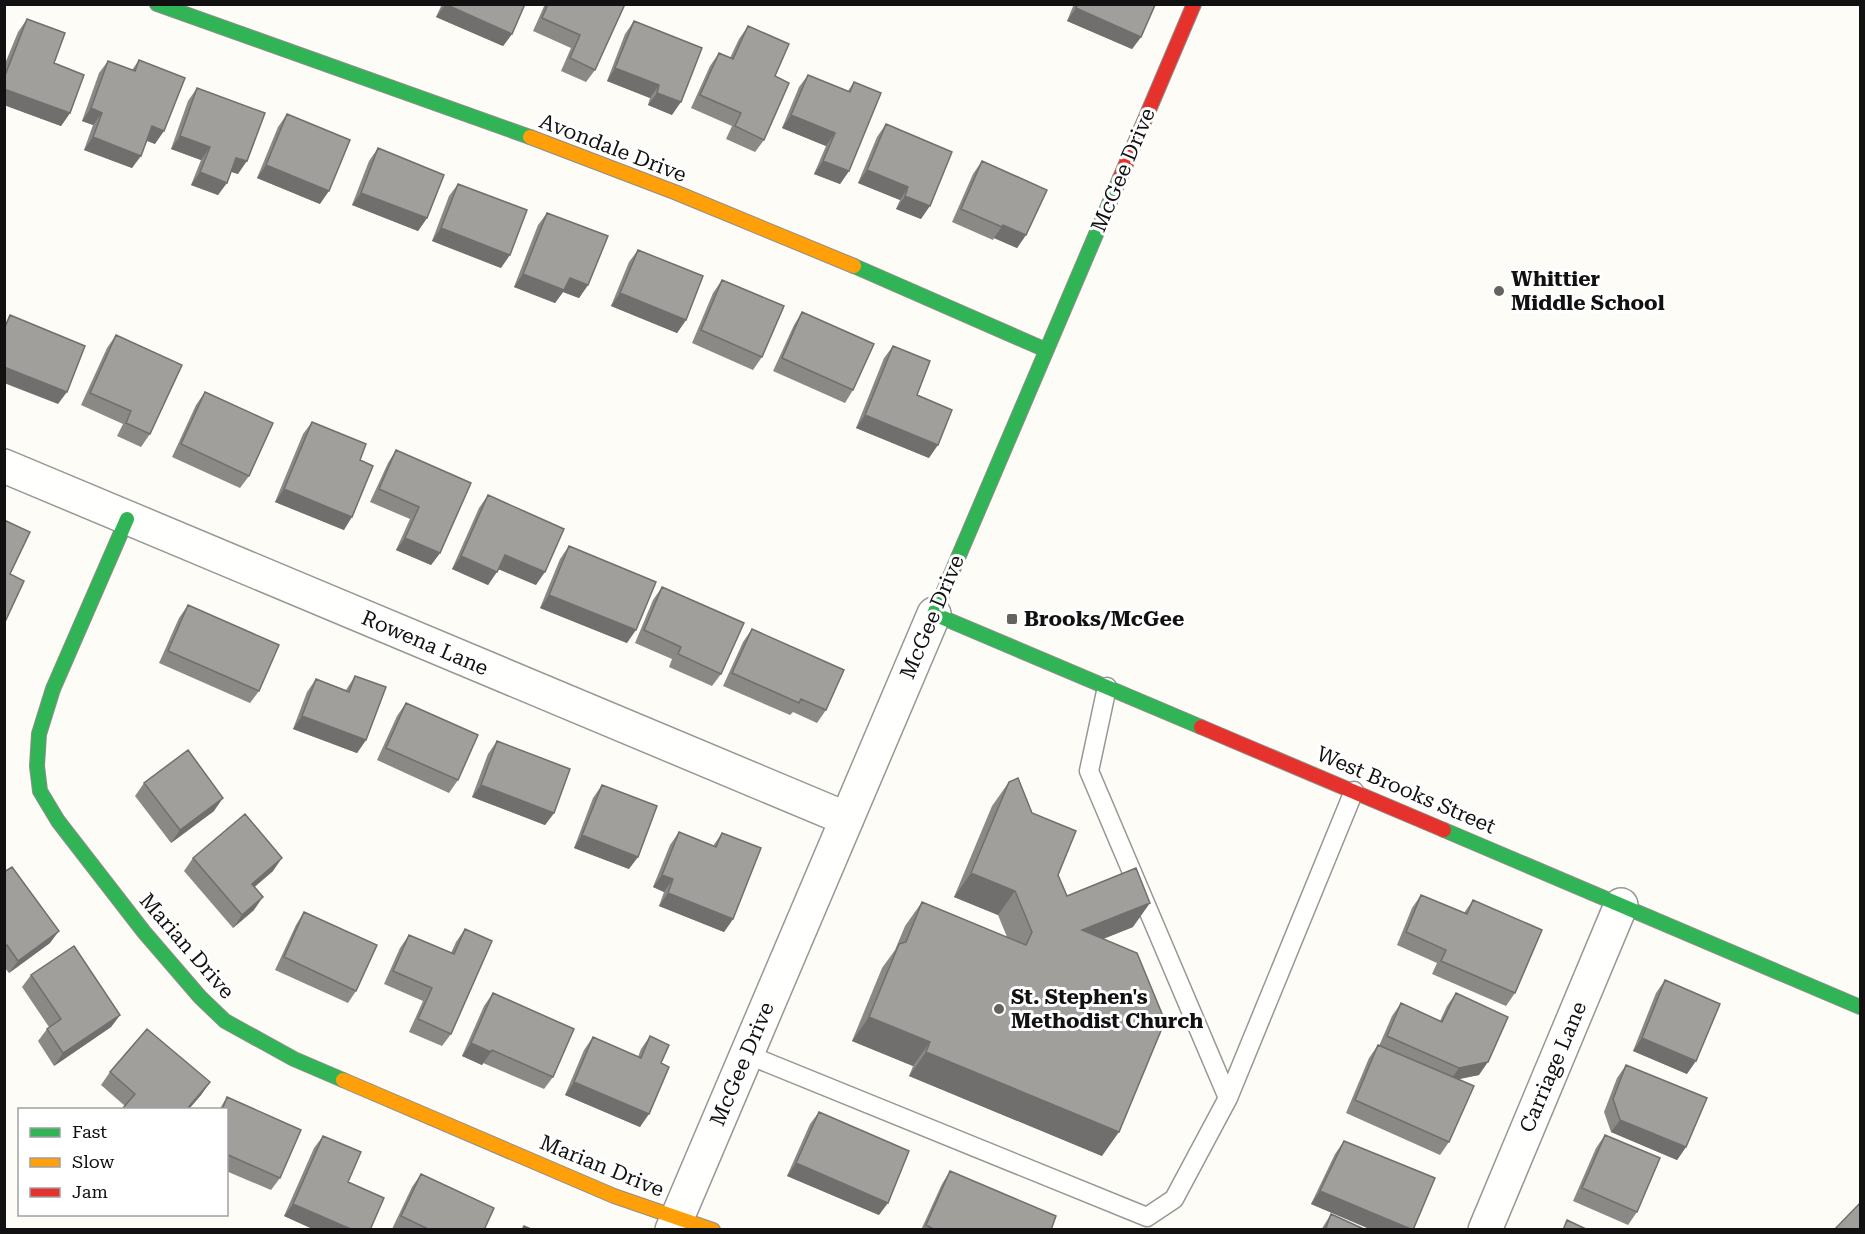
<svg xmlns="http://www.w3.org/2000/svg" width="1865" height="1234" font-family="'Roboto Serif',serif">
<rect width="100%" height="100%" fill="#fdfcf7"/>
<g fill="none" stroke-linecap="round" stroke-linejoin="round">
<g stroke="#979795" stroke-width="21">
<path id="lane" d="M1107 687 1089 771 1228 1098 1354 791
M746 1054 1147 1217 1174 1199 1228 1098"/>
</g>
<g stroke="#979795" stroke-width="36">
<path id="street" d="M4 466 847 819
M672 1230 934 614
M1485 1230 1621 905"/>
</g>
<g stroke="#8e8d8b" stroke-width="16">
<path id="fast" d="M157 4 530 137
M1120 178 934 614 1201 727
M854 266 1046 350
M127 519 53 689 39 734 37 766 40 791 58 821 144 932 200 997 225 1021 294 1059 343 1080
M1444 830 1860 1007"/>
</g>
<g stroke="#8e8d8b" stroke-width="16">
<path id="slow" d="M530 137 677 193 854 266
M343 1080 614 1196 713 1230"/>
</g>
<g stroke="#8e8d8b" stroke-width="16">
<path id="jam" d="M1120 178 1194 4
M1201 727 1444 830"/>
</g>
<use href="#lane" stroke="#fffffe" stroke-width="18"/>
<use href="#street" stroke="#fffffe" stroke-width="33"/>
<use href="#fast" stroke="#30b455" stroke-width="14"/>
<use href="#slow" stroke="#ff9f0a" stroke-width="14"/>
<use href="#jam" stroke="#e5322d" stroke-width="14"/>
</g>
<path fill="#8a8986" d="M442 4H525L512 34 503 46 436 17Z
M545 4H625L595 70 586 82 561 71 571 48 533 31Z
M1074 4H1155L1141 37 1132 49 1067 21Z
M27 19 54 63 70 113 61 126 4 105V66L18 32Z
M634 21 672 115 648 105 650 98 607 81 625 34Z
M748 26 775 76 764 140 755 152 726 139 732 126 691 108 710 66 719 53 730 58 739 39Z
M139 60 155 144 147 141 132 168 84 150 93 125 82 121 99 73 108 61 132 70Z
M808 75 848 91 854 82 849 171 840 184 814 174 826 146 782 128 799 87Z
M197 88 238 174 231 172 218 195 191 185 201 160 171 149 188 101Z
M287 114 320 204 257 178 278 127Z
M886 124 921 219 896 209 900 200 858 183 877 137Z
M378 148 427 218 418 231 352 205 369 161Z
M982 161 1026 235 1017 248 994 238 993 240 952 222 973 174Z
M458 184 501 268 432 241 449 196Z
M547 213 588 285 579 298 563 292 555 303 514 287 538 225Z
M638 250 686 320 677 333 611 306 629 262Z
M722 280 762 357 753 370 692 343 713 293Z
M802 312 853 390 845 403 773 371 794 325Z
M116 335 150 434 141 447 117 436 123 424 81 405 107 348Z
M893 346 917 395 929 458 856 428 884 358Z
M205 392 249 476 240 488 172 457 196 405Z
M312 422 360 460 344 530 275 502 303 434Z
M396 450 440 553 431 565 396 550 410 519 370 502 388 463Z
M488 495 536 585 498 569 488 585 452 569 479 508Z
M569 546 627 643 540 608 560 559Z
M662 587 721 674 712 686 669 667 672 659 635 643 653 600Z
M188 605 259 691 250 703 159 663 179 618Z
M752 629 826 710 817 723 793 712 790 715 723 686 743 642Z
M355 676 366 740 357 753 293 729 307 692 316 679 346 690Z
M406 703 458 780 449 793 377 760 397 716Z
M497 741 554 813 545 825 472 797 488 754Z
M1009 782 1058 875 1067 896 1133 927 1103 939 1102 1156 909 1076 913 1066 852 1041 882 968 895 950 905 926 922 902 1007 937 998 915 954 897 992 806Z
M144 783 214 811 171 843 135 796Z
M602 785 629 869 574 848 593 798Z
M679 832 713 846 722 833 733 919 724 932 659 906 664 892 653 887 670 845Z
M193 858 273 871 254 887V910L233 928 184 871Z
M4 872 50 943 9 973 4 967Z
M1421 895 1464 913 1473 900 1515 993 1506 1006 1432 974 1437 963 1397 945 1412 908Z
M304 912 356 991 348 1003 275 970 296 925Z
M465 929 451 1034 442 1046 409 1032 423 1001 384 984 400 948 409 935 451 953 456 942Z
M31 975 120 1015 111 1027 54 1066 38 1041 47 1029 49 1027 22 987Z
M1665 980 1687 1074 1633 1051 1656 993Z
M493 993 553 1077 544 1089 483 1063 482 1065 462 1056 484 1006Z
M1456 993 1479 1075 1458 1079 1449 1142 1440 1155 1346 1113 1369 1058 1378 1045 1379 1046 1392 1016 1401 1003 1440 1021 1447 1006Z
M650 1036 661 1063 640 1127 565 1095 584 1050 593 1037 638 1057 641 1049Z
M1626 1065 1686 1147 1677 1160 1611 1132 1604 1112 1617 1078Z
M110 1072 210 1082 201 1095 188 1110H123L125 1106 101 1085Z
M227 1097 280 1178 271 1190 226 1171V1110H219Z
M819 1112 879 1215 787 1176 810 1124Z
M1605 1135 1637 1212 1628 1225 1573 1201 1596 1148Z
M323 1136 348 1182 370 1230H315L284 1216 314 1148Z
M1344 1141 1413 1230H1372L1311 1204 1335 1154Z
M950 1171 1051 1230H921L942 1184Z
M421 1174 484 1230 392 1229 412 1187Z
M1331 1214 1366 1230H1321Z"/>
<path fill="#716f6d" d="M445 5 512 34 503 46 436 17Z
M1076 8 1141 37 1132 49 1067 21Z
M615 68 659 85 650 98 607 81Z
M4 89 70 113 61 126 4 105Z
M657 93 681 102 672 115 648 105Z
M91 108 102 113 93 125 82 121Z
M791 115 835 133 826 146 782 128Z
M152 126 164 131 155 144 143 139Z
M180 136 210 147 201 160 171 149Z
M93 137 141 156 132 168 84 150Z
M236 158 247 161 238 174 227 170Z
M823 161 849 171 840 184 814 174Z
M266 165 329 191 320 204 257 178Z
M867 170 908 187 900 200 858 183Z
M200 172 227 183 218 195 191 185Z
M361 193 427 218 418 231 352 205Z
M905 196 930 206 921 219 896 209Z
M1003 225 1026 235 1017 248 994 238Z
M441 228 510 255 501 268 432 241Z
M523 274 570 278 588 285 579 298 563 292 555 303 514 287Z
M620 293 686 320 677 333 611 306Z
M4 367 67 392 58 404 4 383Z
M865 415 938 445 929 458 856 428Z
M284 489 352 517 344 530 275 502Z
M405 538 440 553 431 565 396 550Z
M505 555 545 572 536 585 496 568Z
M461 556 497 572 488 585 452 569Z
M549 595 636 630 627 643 540 608Z
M302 716 366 740 357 753 293 729Z
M481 785 554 813 545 825 472 797Z
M223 798 214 811 171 843 180 830Z
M582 835 638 857 629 869 574 848Z
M282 858 273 871 243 897 252 884Z
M971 873 1015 891 998 915 954 897Z
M662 875 673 879 664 892 653 887Z
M668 893 733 919 724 932 659 906Z
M263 897 254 910 233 928 242 915Z
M1150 903 1133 927 1065 954 1082 930Z
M59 931 50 943 9 973 18 961Z
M120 1015 111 1027 54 1066 63 1053Z
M869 1017 930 1042 913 1066 852 1041Z
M1642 1038 1696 1061 1687 1074 1633 1051Z
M471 1043 491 1052 482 1065 462 1056Z
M926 1052 1119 1132 1102 1156 909 1076Z
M1488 1062 1479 1075 1450 1081 1459 1068Z
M210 1082 201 1095 188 1110H186Z
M574 1082 649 1114 640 1127 565 1095Z
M1620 1120 1686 1147 1677 1160 1611 1132Z
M796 1163 888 1203 879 1215 787 1176Z
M1320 1191 1412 1230H1372L1311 1204Z
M293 1204 353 1230H315L284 1216Z"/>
<path fill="#a19f9c" stroke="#716f6d" stroke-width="1.5" d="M445 4H525L512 34Z
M548 4H625L595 70 570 58 580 35 542 18Z
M1078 4H1155V5L1141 37 1076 8Z
M27 19 65 33 54 63 84 75 70 113 4 89V78Z
M634 21 702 48 681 102 657 93 659 85 615 68Z
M748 26 789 44 775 76 789 83 764 140 735 126 741 113 700 95 719 53 733 59Z
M139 60 185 78 164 131 152 126 141 156 93 137 102 113 91 108 108 61 135 71Z
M808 75 850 92 854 82 881 93 849 171 823 161 835 133 791 115Z
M197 88 265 113 247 161 236 158 227 183 200 172 210 147 180 136Z
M287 114 350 140 329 191 266 165Z
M886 124 952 152 930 206 905 196 908 187 867 170Z
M378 148 444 175 427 218 361 193Z
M982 161 1047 190 1026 235 1003 225 1002 227 961 209Z
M458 184 527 210 510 255 441 228Z
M547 213 608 236 588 285 570 278 564 290 523 274Z
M638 250 703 276 686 320 620 293Z
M722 280 784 306 762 357 701 330Z
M802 312 874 344 853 390 782 358Z
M10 315 85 346 67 392 4 367V329Z
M116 335 182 365 150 434 126 423 131 411 90 393Z
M893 346 930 361 917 395 952 410 938 445 865 415Z
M205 392 273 423 249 476 181 444Z
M312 422 366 444 360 460 373 466 352 517 284 489Z
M396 450 471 483 440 553 405 538 419 507 379 489Z
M488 495 564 529 545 572 505 555 497 572 461 556Z
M4 520 30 532 10 574 24 581 5 622Z
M569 546 656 582 636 630 549 595Z
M662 587 744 623 721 674 678 654 681 647 644 630Z
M188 605 279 645 259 691 168 651Z
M752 629 844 670 826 710 801 699 799 703 732 673Z
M355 676 386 687 366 740 302 716 316 679 349 692Z
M406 703 478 735 458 780 386 748Z
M497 741 570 769 554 813 481 785Z
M188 750 223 798 180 830 144 783Z
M1018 778 1032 813 1076 831 1058 875 1067 896 1136 868 1150 903 1082 930 1137 953 1165 1021 1119 1132 926 1052 930 1042 869 1017 899 944 906 942 922 902 1026 945 1032 932 1015 891 971 873 1009 782Z
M602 785 657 806 638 857 582 835Z
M245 814 282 858 252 884 263 897 242 915 193 858Z
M679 832 716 847 722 833 761 848 733 919 668 893 673 879 662 875Z
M12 867 59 931 18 961 7 945 4 947V872Z
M1421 895 1467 914 1473 900 1542 930 1515 993 1441 961 1446 950 1406 932Z
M304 912 377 945 356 991 284 957Z
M465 929 492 941 451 1034 418 1019 432 988 393 971 409 935 454 954Z
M74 946 120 1015 63 1053 47 1029 61 1019 31 975Z
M1665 980 1720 1004 1696 1061 1642 1038Z
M493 993 574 1029 553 1077 492 1050 491 1052 471 1043Z
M1456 993 1508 1017 1488 1062 1459 1068 1387 1036 1401 1003 1442 1022Z
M147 1029 210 1082 186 1110H125L123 1108 135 1094 110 1072Z
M650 1036 669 1045 661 1063 669 1067 649 1114 574 1082 593 1037 641 1058Z
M1378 1045 1474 1086 1449 1142 1355 1100Z
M1626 1065 1707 1098 1686 1147 1620 1120 1613 1099Z
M227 1097 301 1130 280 1178 226 1154V1110H222Z
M819 1112 909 1151 888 1203 796 1163Z
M1605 1135 1660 1158 1637 1212 1582 1188Z
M323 1136 361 1152 348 1182 384 1198 370 1230H353L293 1204Z
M1344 1141 1435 1178 1413 1230 1320 1191Z
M950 1171 1056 1216 1051 1230H935L926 1225Z
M421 1174 494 1208 484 1230H430L401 1216Z
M1860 1203V1230H1834Z
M1331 1214 1366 1230H1325Z
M1567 1220 1588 1230H1563Z
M524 1226 533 1230H522Z"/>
<g fill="#646362" stroke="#fff" stroke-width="2">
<circle cx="1499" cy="291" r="6"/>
<rect x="1006" y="613" width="12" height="12" rx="3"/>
<circle cx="999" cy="1009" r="6"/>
</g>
<g text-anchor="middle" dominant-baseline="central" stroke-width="6" stroke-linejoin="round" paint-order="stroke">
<g font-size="21" fill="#111" stroke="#fff">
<text transform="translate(613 148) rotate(21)">Avondale Drive</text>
<text transform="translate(1123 170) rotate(-67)">McGee Drive</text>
<text transform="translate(932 617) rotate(-67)">McGee Drive</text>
<text transform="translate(425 643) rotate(23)">Rowena Lane</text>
<text transform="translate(1406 790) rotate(23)">West Brooks Street</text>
<text transform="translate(187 946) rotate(49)">Marian Drive</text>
<text transform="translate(742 1064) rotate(-67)">McGee Drive</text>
<text transform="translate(1553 1067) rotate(-67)">Carriage Lane</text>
<text transform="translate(602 1166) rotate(22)">Marian Drive</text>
</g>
<g font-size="21" font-weight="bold" fill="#111" stroke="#fff" text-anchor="start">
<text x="1511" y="279">Whittier<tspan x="1511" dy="24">Middle School</tspan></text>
<text x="1024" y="619">Brooks/McGee</text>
<text x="1011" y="997">St. Stephen's<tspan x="1011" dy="24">Methodist Church</tspan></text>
</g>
</g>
<rect width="1865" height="1234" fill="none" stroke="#111111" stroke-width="12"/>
<rect x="18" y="1108" width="210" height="108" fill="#ffffff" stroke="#a0a0a0" stroke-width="1.5"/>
<rect x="30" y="1128" width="30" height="9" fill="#30b455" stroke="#a0a0a0" stroke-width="1.5"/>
<text x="72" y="1138" font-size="18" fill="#111111">Fast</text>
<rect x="30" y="1158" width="30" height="9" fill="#ff9f0a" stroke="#a0a0a0" stroke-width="1.5"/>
<text x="72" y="1168" font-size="18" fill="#111111">Slow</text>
<rect x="30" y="1188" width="30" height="9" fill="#e5322d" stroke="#a0a0a0" stroke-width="1.5"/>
<text x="72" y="1198" font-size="18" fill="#111111">Jam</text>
</svg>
